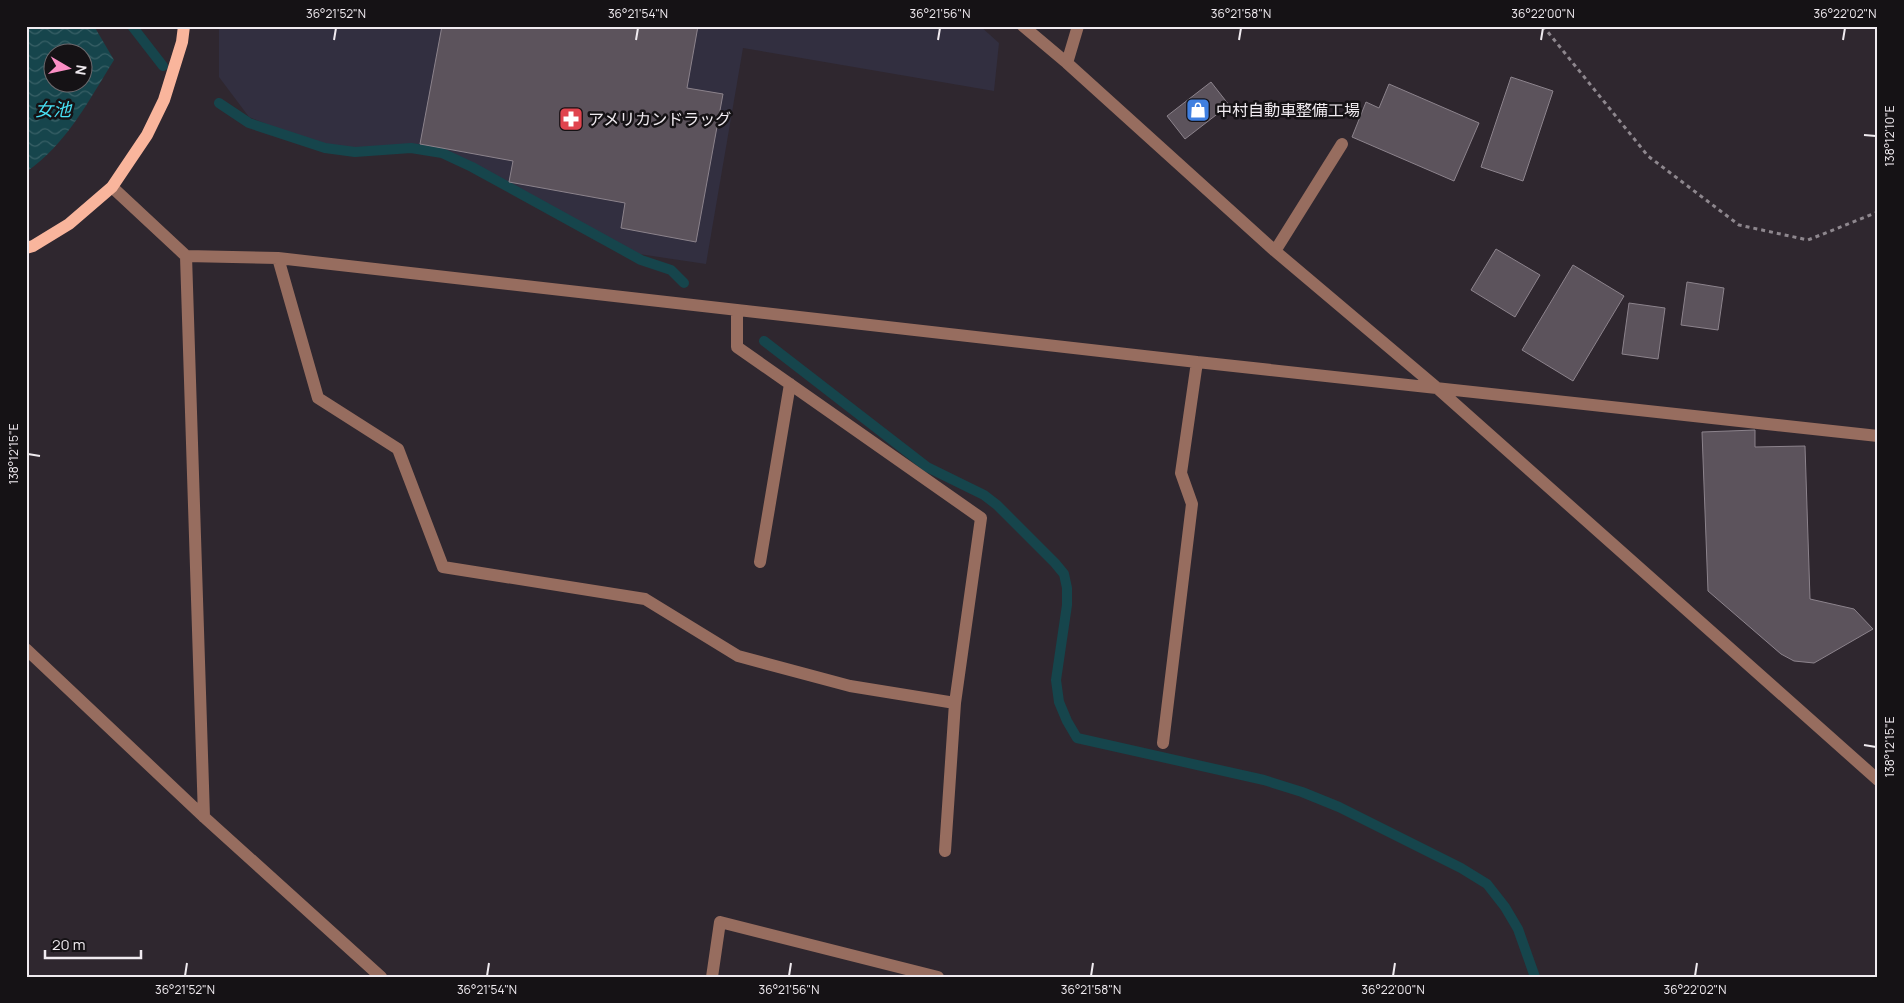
<svg xmlns="http://www.w3.org/2000/svg" width="1904" height="1003" font-family="Manrope,'Noto Sans JP',sans-serif">
<defs>
<pattern id="water-waves" width="16" height="10" patternUnits="userSpaceOnUse" patternTransform="scale(1.25)"><rect width="16" height="10" fill="#16454c"/><path d="M0 5q4-4 8 0t8 0" fill="none" stroke="#386066"/></pattern>
</defs>
<rect width="100%" height="100%" fill="#2f272f"/>
<path fill="#322f40" d="M219 26H980L999 43 994 91 743 48 706 264 639 254 473 165 443 151 411 145 354 149 325 144 288 133 249 117 219 77Z"/>
<path fill="url(#water-waves)" fill-rule="evenodd" d="M26 26H94L114 60C89 100 66 145 26 172ZM52 52H82V82H52Z"/>
<g fill="none" stroke-linecap="round" stroke-linejoin="round">
<path stroke="#16454c" stroke-width="10" d="M132 26 163 66
M219 103 249 123 325 148 355 152 411 148 442 153 472 167 641 260 671 270 684 283
M764 341 927 467 984 495 997 505 1055 563 1064 574 1067 588V605L1056 680 1059 702 1067 721 1077 738 1264 780 1302 792 1339 807 1461 868 1487 884 1505 907 1518 929 1535 977"/>
</g>
<path fill="#5c535c" stroke="#8c838c" d="M442 26H698L687 88 723 94 696 242 621 228 625 203 509 182 513 161 420 144Z
M1511 77 1553 91 1523 181 1481 167Z
M1211 82 1229 105 1185 139 1167 116Z
M1389 84 1479 123 1454 181 1352 137 1366 102 1379 108Z
M1496 249 1540 275 1515 317 1471 290Z
M1573 265 1624 296 1573 381 1522 350Z
M1687 282 1724 288 1718 330 1681 325Z
M1629 303 1665 308 1658 359 1622 354Z
M1755 430V447L1805 446 1810 599 1854 609 1873 629 1814 663 1794 661 1781 654 1708 591 1702 432Z"/>
<g fill="none" stroke-linecap="round" stroke-linejoin="round">
<path stroke="#8e878e" stroke-width="3" stroke-dasharray="4 4" stroke-linecap="butt" d="M1543 26 1648 156 1739 225 1808 240 1878 212"/>
<path stroke="#976d5f" stroke-width="12" d="M1023 26 1067 63 1275 251 1436 387 1878 780
M1067 63 1078 26
M112 187 186 256 278 258 1197 362 1878 436
M1275 251 1342 144
M186 256 204 817
M278 258 318 398 398 449 443 567 645 599 738 656 850 686 955 703
M737 310V347L981 518 955 703 945 851
M760 562 790 384
M26 649 204 817 381 977
M1163 743 1192 504 1181 473 1197 362
M712 977 720 922 938 977"/>
<path stroke="#f9b59c" stroke-width="12" d="M26 248 33 246 69 224 112 187 147 135 164 100 182 42 184 26"/>
</g>
<path fill="none" stroke="#f0ebf0" stroke-width="2" d="M334 40 336 28M636 40 638 28M938 40 940 28M1239 40 1241 28M1541 40 1543 28M1843 40 1845 28M1864 135 1876 136M28 454 40 456M1864 745 1876 747M185 976 187 963M487 976 489 963M789 976 791 963M1091 976 1093 963M1393 976 1395 963M1695 976 1697 963"/>
<defs>
<g id="shop-square" transform="scale(1.25)"><rect x="-9" y="-9" width="18" height="18" rx="4" fill="#3f7fe0" stroke="#151215"/><path d="M-5-2.5h2.3a2.7 3.5 0 0 1 5.4 0H5L5.5 6h-11ZM-1.5-2.5h3a1.5 2.3 0 0 0-3 0Z" fill="#fff"/></g>
<g id="pharmacy-square" transform="scale(1.25)"><rect x="-9" y="-9" width="18" height="18" rx="4" fill="#e0444e" stroke="#151215"/><path d="M-2-6h4v4h4v4h-4v4h-4v-4h-4v-4h4Z" fill="#fff"/></g>
</defs>
<g fill-rule="evenodd">
<use href="#shop-square" x="1198" y="110"/>
<use href="#pharmacy-square" x="571" y="119"/>
</g>
<g text-anchor="middle" dominant-baseline="central" stroke-width="5" stroke-linejoin="round" paint-order="stroke">
<g font-size="16" fill="#f0ebf0" stroke="#151215" text-anchor="start">
<text x="1216" y="110">中村自動車整備工場</text>
<text x="588" y="119">アメリカンドラッグ</text>
</g>
<g font-size="18" font-style="italic" fill="#48e0f4" stroke="#151215">
<text x="53" y="109">女池</text>
</g>
</g>
<rect width="1904" height="1003" fill="none" stroke="#151215" stroke-width="55"/>
<g transform="translate(68 68) rotate(99)"><circle r="24" fill="#151215" stroke="#6d696d"/>
<path d="M0-4L9 19L0 12L-9 19Z" fill="#fb8fc5"/>
<text y="-8" font-size="14" font-weight="bold" text-anchor="middle" fill="#f0ebf0">N</text>
</g>
<path d="M45 950v8h96v-8" fill="none" stroke="#f0ebf0" stroke-width="2.5"/>
<text x="52" y="950" font-size="15" fill="#f0ebf0" stroke="#151215" stroke-width="4" paint-order="stroke">20 m</text>
<rect x="28" y="28" width="1848" height="948" fill="none" stroke="#f0ebf0" stroke-width="2"/>
<g font-size="12" text-anchor="middle" fill="#f0ebf0">
<text x="336" y="18">36°21'52"N</text>
<text x="638" y="18">36°21'54"N</text>
<text x="940" y="18">36°21'56"N</text>
<text x="1241" y="18">36°21'58"N</text>
<text x="1543" y="18">36°22'00"N</text>
<text x="1845" y="18">36°22'02"N</text>
<text transform="translate(1890 136) rotate(-90)" y="4">138°12'10"E</text>
<text transform="translate(14 454) rotate(-90)" y="4">138°12'15"E</text>
<text transform="translate(1890 747) rotate(-90)" y="4">138°12'15"E</text>
<text x="185" y="994">36°21'52"N</text>
<text x="487" y="994">36°21'54"N</text>
<text x="789" y="994">36°21'56"N</text>
<text x="1091" y="994">36°21'58"N</text>
<text x="1393" y="994">36°22'00"N</text>
<text x="1695" y="994">36°22'02"N</text>
</g>
</svg>
